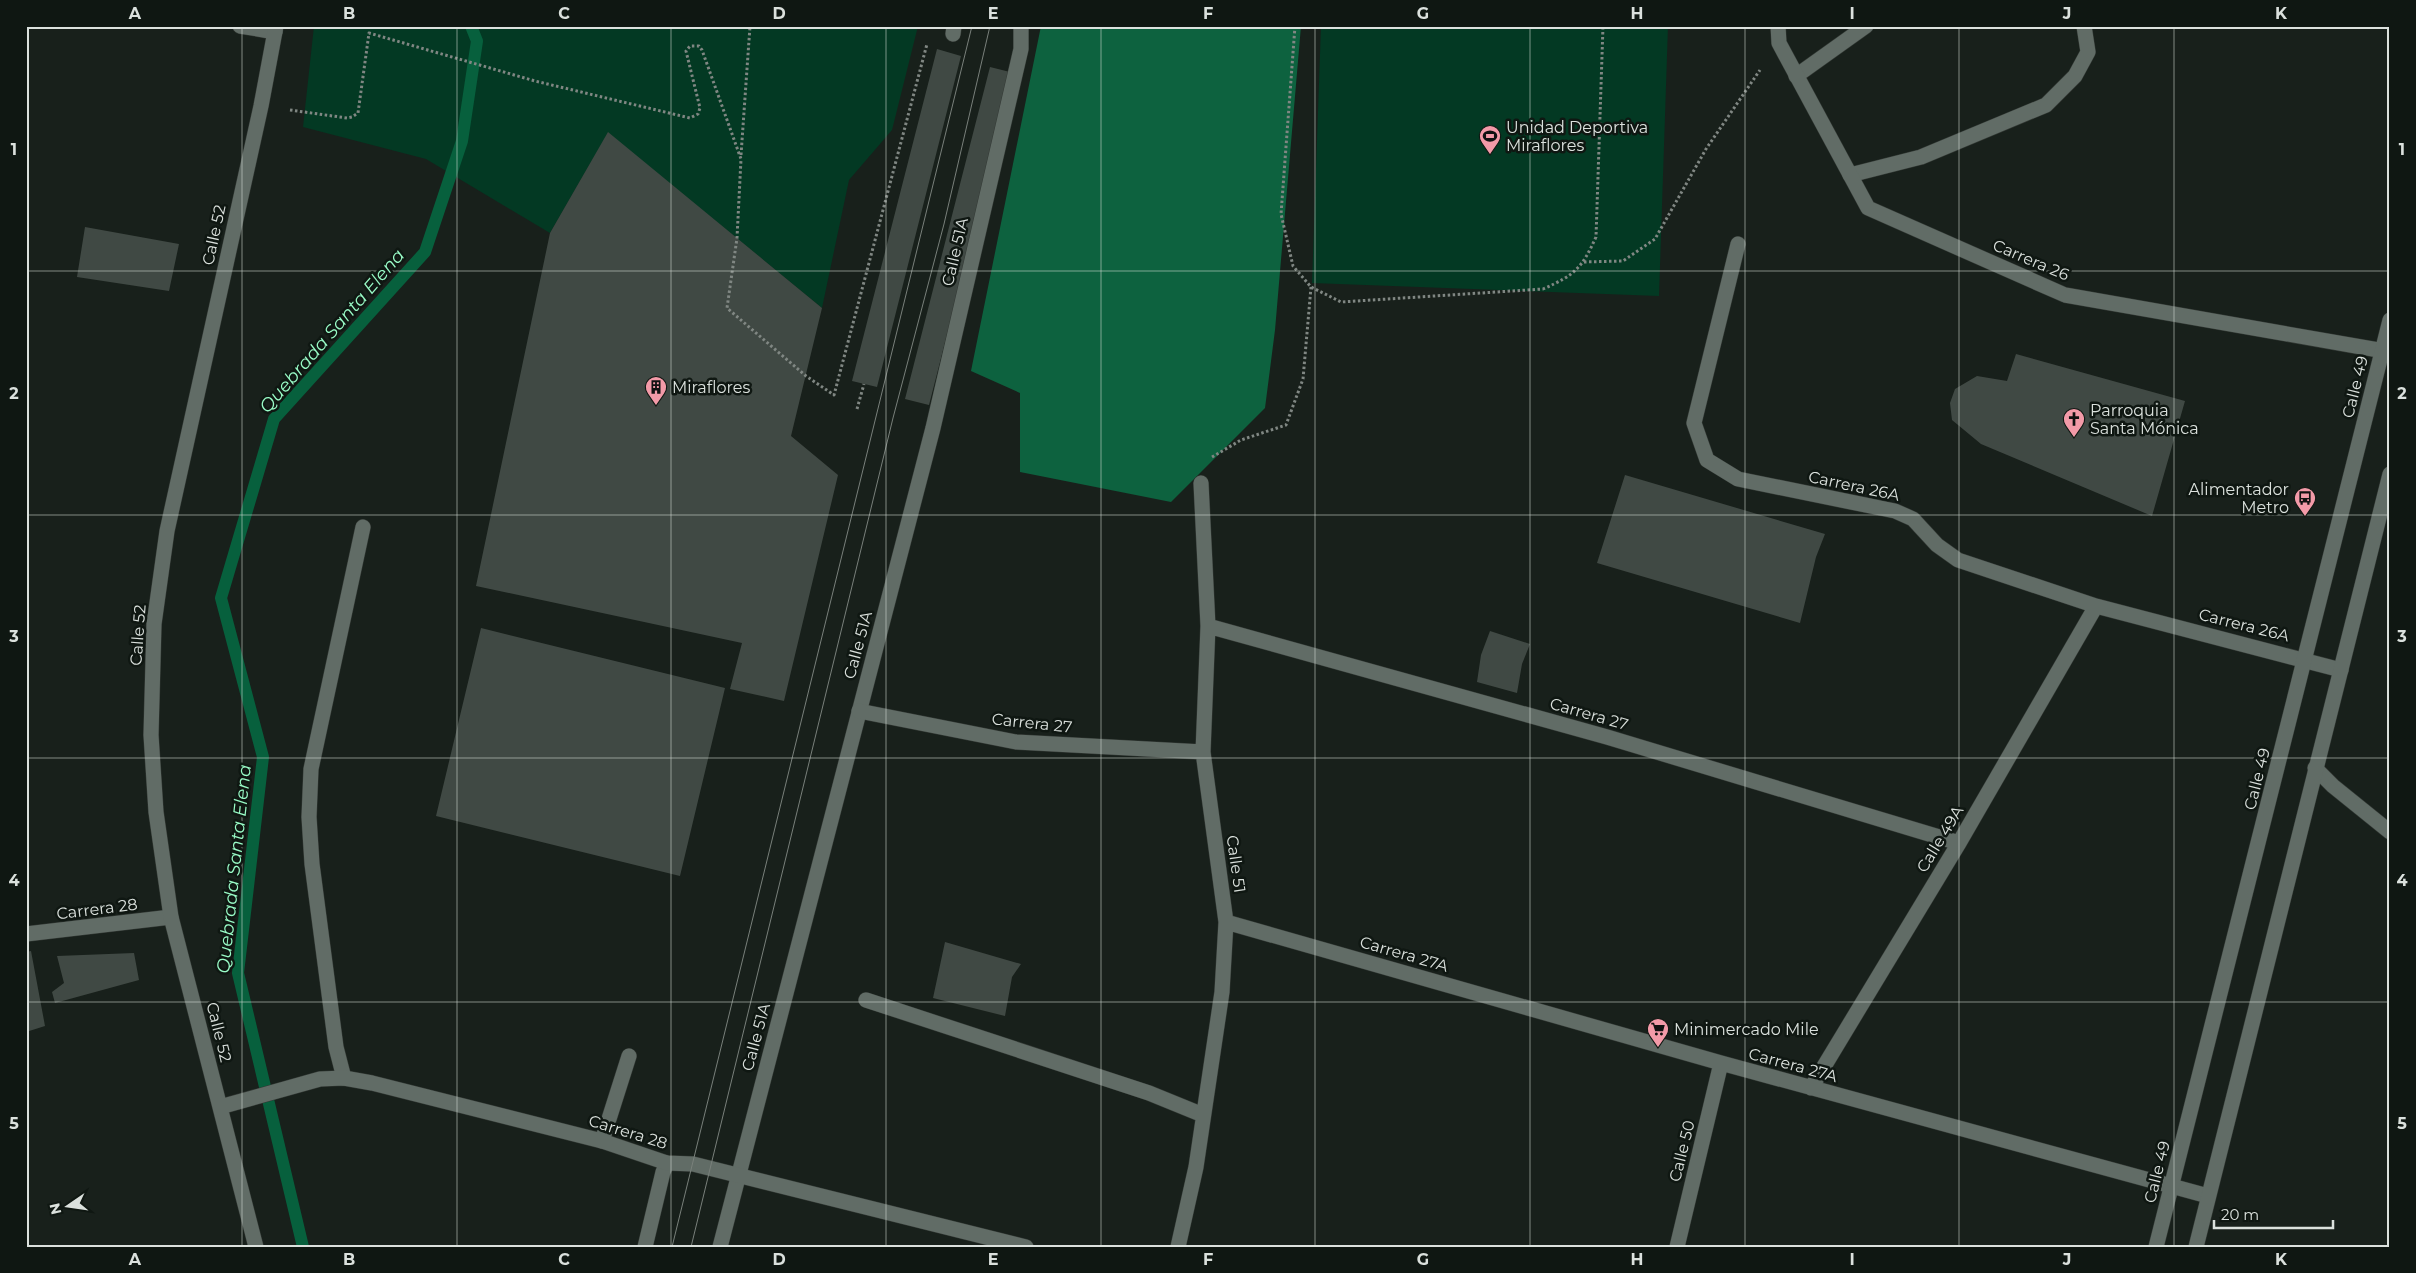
<svg xmlns="http://www.w3.org/2000/svg" width="2416" height="1273" font-family="Montserrat,sans-serif">
<rect width="100%" height="100%" fill="#18201b"/>
<path fill="#033923" d="M314 26H918L892 130 849 180 822 308 608 133 550 233 426 159 303 127Z
M1321 26H1668L1659 296 1312 283Z"/>
<path fill="#0d623f" d="M1041 26H1301L1275 330 1265 408 1171 502 1020 472V393L971 371Z"/>
<g fill="none" stroke-linecap="round" stroke-linejoin="round">
<path stroke="#07603d" stroke-width="12" d="M303 1247 238 973 263 757 221 598 274 419 425 252 462 141 477 41 471 26"/>
</g>
<path fill="#404944" d="M937 49 961 56 877 387 852 381Z
M990 67 1014 73 929 405 905 399Z
M608 132 822 308 791 436 838 475 784 701 730 689 742 643 476 586 550 233Z
M85 227 179 244 169 291 77 277Z
M2016 354 2185 401 2152 516 1981 444 1952 420 1950 403 1955 389 1977 376 2007 381Z
M1625 475 1825 534 1816 557 1800 623 1597 563Z
M481 628 725 688 680 876 436 816Z
M1490 631 1530 644 1522 664 1517 693 1477 682 1481 655Z
M945 942 1021 964 1012 977 1005 1016 933 998Z
M31 951 45 1026 26 1032V952Z
M134 953 139 980 55 1003 52 992 64 983 57 956Z"/>
<g fill="none" stroke-linecap="round" stroke-linejoin="round">
<g stroke="#333935" stroke-width="16">
<path id="service" d="M1796 76 1866 26
M1850 175 1921 157 2046 105 2075 76 2088 52 2084 26
M344 1078 336 1047 312 864 309 817 311 769 363 527
M602 1141 629 1056"/>
</g>
<g stroke="#333935" stroke-width="16">
<path id="pedestrian" d="M953 34 954 26
M645 1247 663 1172 667 1163
M720 1247 933 428 1021 49V26"/>
</g>
<g stroke="#333935" stroke-width="16">
<path id="minor" d="M240 26 275 32
M1778 26 1779 43 1868 208 2065 295 2390 352
M1738 244 1694 423 1707 460 1738 479 1895 511 1913 519 1937 545 1958 560 2096 606 2341 670
M1208 626 1607 737 1959 843
M859 711 1016 742 1203 752
M2315 768 2333 786 2390 832
M1226 922 1721 1063 2208 1196
M26 934 171 917
M866 1000 1149 1093 1203 1115
M1811 1088 1959 843 2096 606
M1178 1247 1196 1167 1222 992 1226 922 1203 752 1208 626 1201 483
M1677 1247 1721 1063"/>
</g>
<g stroke="#333935" stroke-width="16">
<path id="tertiary" d="M220 1107 320 1079 344 1078 372 1083 602 1141 667 1163 693 1164 1026 1247
M256 1247 171 917 156 812 151 735 154 624 167 531 261 106 276 26"/>
</g>
<g stroke="#333935" stroke-width="16">
<path id="secondary" d="M2156 1247 2390 320
M2196 1247 2390 474"/>
</g>
<path stroke="#808783" stroke-width="3" stroke-dasharray="2.5 2.5" stroke-linecap="butt" d="M1295 26 1281 214 1293 266 1311 287 1341 302 1543 289C1575 275 1582 268 1596 237L1603 26
M290 110 347 118 352 117 358 113 369 33 535 81 690 118 698 114 700 108 686 51 690 46H699L702 50 741 159 737 238 727 308 806 376 834 395 927 44
M741 155 750 26
M1584 262 1623 261 1655 239 1706 149 1760 70
M857 409 864 384
M1212 457 1241 440 1286 425 1303 379 1311 287"/>
<use href="#service" stroke="#616c66" stroke-width="15"/>
<use href="#pedestrian" stroke="#616c66" stroke-width="15"/>
<use href="#minor" stroke="#616c66" stroke-width="15"/>
<use href="#tertiary" stroke="#616c66" stroke-width="15"/>
<use href="#secondary" stroke="#616c66" stroke-width="15"/>
<path stroke="#79807b" stroke-width="1" d="M672 1247 972 26
M691 1247 893 418 944 224 990 26"/>
</g>
<path fill="none" stroke="#dbe1dd" stroke-width="1" stroke-opacity="0.55" d="M242 26V1247M457 26V1247M671 26V1247M886 26V1247M1101 26V1247M1315 26V1247M1530 26V1247M1745 26V1247M1959 26V1247M2174 26V1247M26 271H2390M26 515H2390M26 758H2390M26 1002H2390"/>
<defs>
<g id="stadium-pin" transform="scale(1.125)"><path d="M0 17L-7.5 6A9.5 9.5 0 1 1 7.5 6Z" fill="#f39aa8" stroke="#0f1712"/><path d="M0-5a6.5 5 0 1 0 0 10a6.5 5 0 1 0 0-10ZM-3.5-1.8h7v3.6h-7Z" fill="#111"/></g>
<g id="building-pin" transform="scale(1.125)"><path d="M0 17L-7.5 6A9.5 9.5 0 1 1 7.5 6Z" fill="#f39aa8" stroke="#0f1712"/><path d="M-4-6H4V6H1V3H-1V6H-4ZM-2.5-4.3h1.7v1.8h-1.7ZM.8-4.3h1.7v1.8H.8ZM-2.5-1h1.7V.8h-1.7ZM.8-1h1.7V.8H.8Z" fill="#111"/></g>
<g id="church-pin" transform="scale(1.125)"><path d="M0 17L-7.5 6A9.5 9.5 0 1 1 7.5 6Z" fill="#f39aa8" stroke="#0f1712"/><path d="M-1.2-6h2.4v3.5h3.3v2.4h-3.3V6h-2.4V-.1h-3.3v-2.4h3.3Z" fill="#111"/></g>
<g id="bus-pin" transform="scale(1.125)"><path d="M0 17L-7.5 6A9.5 9.5 0 1 1 7.5 6Z" fill="#f39aa8" stroke="#0f1712"/><path d="M-5-6H5V4H4V6H2V4H-2V6H-4V4H-5ZM-3.5-4V0h7V-4ZM-3.5 1.2v1.5H-2V1.2ZM2 1.2v1.5H3.5V1.2Z" fill="#111"/></g>
<g id="supermarket-pin" transform="scale(1.125)"><path d="M0 17L-7.5 6A9.5 9.5 0 1 1 7.5 6Z" fill="#f39aa8" stroke="#0f1712"/><path d="M-6-5.5h2.5l.6 2H6L4.5 2H-2.5L-4.4-4H-6ZM-1.5 3.2a1.3 1.3 0 1 0 .1 0ZM3 3.2a1.3 1.3 0 1 0 .1 0Z" fill="#111"/></g>
</defs>
<g fill-rule="evenodd">
<use href="#stadium-pin" x="1490" y="136"/>
<use href="#building-pin" x="656" y="387"/>
<use href="#church-pin" x="2074" y="419"/>
<use href="#bus-pin" x="2305" y="498"/>
<use href="#supermarket-pin" x="1658" y="1029"/>
</g>
<g text-anchor="middle" dominant-baseline="central" stroke-width="5" stroke-linejoin="round" paint-order="stroke">
<g font-size="16" fill="#dbe1dd" stroke="#0f1712" text-anchor="start">
<text x="1506" y="127">Unidad Deportiva<tspan x="1506" dy="18">Miraflores</tspan></text>
<text x="672" y="387">Miraflores</text>
<text x="2090" y="410">Parroquia<tspan x="2090" dy="18">Santa Mónica</tspan></text>
<text x="2289" y="489" text-anchor="end">Alimentador<tspan x="2289" dy="18">Metro</tspan></text>
<text x="1674" y="1029">Minimercado Mile</text>
</g>
<g font-size="16" fill="#dbe1dd" stroke="#0f1712">
<text transform="translate(214 235) rotate(-78)">Calle 52</text>
<text transform="translate(955 252) rotate(-77)">Calle 51A</text>
<text transform="translate(2031 260) rotate(23)">Carrera 26</text>
<text transform="translate(2355 387) rotate(-76)">Calle 49</text>
<text transform="translate(1854 486) rotate(12)">Carrera 26A</text>
<text transform="translate(2244 625) rotate(14)">Carrera 26A</text>
<text transform="translate(138 635) rotate(-86)">Calle 52</text>
<text transform="translate(858 645) rotate(-75)">Calle 51A</text>
<text transform="translate(1589 714) rotate(16)">Carrera 27</text>
<text transform="translate(1032 723) rotate(6)">Carrera 27</text>
<text transform="translate(2257 779) rotate(-76)">Calle 49</text>
<text transform="translate(1940 839) rotate(-59)">Calle 49A</text>
<text transform="translate(1236 864) rotate(82)">Calle 51</text>
<text transform="translate(97 909) rotate(-7)">Carrera 28</text>
<text transform="translate(1404 954) rotate(16)">Carrera 27A</text>
<text transform="translate(219 1032) rotate(76)">Calle 52</text>
<text transform="translate(756 1037) rotate(-75)">Calle 51A</text>
<text transform="translate(1793 1065) rotate(15)">Carrera 27A</text>
<text transform="translate(628 1132) rotate(17)">Carrera 28</text>
<text transform="translate(1682 1151) rotate(-76)">Calle 50</text>
<text transform="translate(2157 1172) rotate(-76)">Calle 49</text>
</g>
<g font-size="18" font-style="italic" fill="#9afdc8" stroke="#0f1712">
<text transform="translate(332 331) rotate(-49)">Quebrada Santa Elena</text>
<text transform="translate(234 869) rotate(-84)">Quebrada Santa Elena</text>
</g>
</g>
<rect width="2416" height="1273" fill="none" stroke="#0f1712" stroke-width="55"/>
<g transform="translate(68 1206) rotate(257)" stroke="#0f1712" stroke-width="4" paint-order="stroke">
<path d="M0-4L9 19L0 12L-9 19Z" fill="#dbe1dd"/>
<text y="-8" font-size="14" font-weight="bold" text-anchor="middle" fill="#dbe1dd">N</text>
</g>
<path d="M2214 1220v8h119v-8" fill="none" stroke="#dbe1dd" stroke-width="2.5"/>
<text x="2221" y="1220" font-size="15" fill="#dbe1dd" stroke="#0f1712" stroke-width="4" paint-order="stroke">20 m</text>
<rect x="28" y="28" width="2360" height="1218" fill="none" stroke="#dbe1dd" stroke-width="2"/>
<g font-size="16" text-anchor="middle" font-weight="bold" fill="#dbe1dd">
<text x="135" y="19">A</text>
<text x="349" y="19">B</text>
<text x="564" y="19">C</text>
<text x="779" y="19">D</text>
<text x="993" y="19">E</text>
<text x="1208" y="19">F</text>
<text x="1423" y="19">G</text>
<text x="1637" y="19">H</text>
<text x="1852" y="19">I</text>
<text x="2067" y="19">J</text>
<text x="2281" y="19">K</text>
<text x="14" y="155">1</text>
<text x="2402" y="155">1</text>
<text x="14" y="399">2</text>
<text x="2402" y="399">2</text>
<text x="14" y="642">3</text>
<text x="2402" y="642">3</text>
<text x="14" y="886">4</text>
<text x="2402" y="886">4</text>
<text x="14" y="1129">5</text>
<text x="2402" y="1129">5</text>
<text x="135" y="1265">A</text>
<text x="349" y="1265">B</text>
<text x="564" y="1265">C</text>
<text x="779" y="1265">D</text>
<text x="993" y="1265">E</text>
<text x="1208" y="1265">F</text>
<text x="1423" y="1265">G</text>
<text x="1637" y="1265">H</text>
<text x="1852" y="1265">I</text>
<text x="2067" y="1265">J</text>
<text x="2281" y="1265">K</text>
</g>
</svg>
